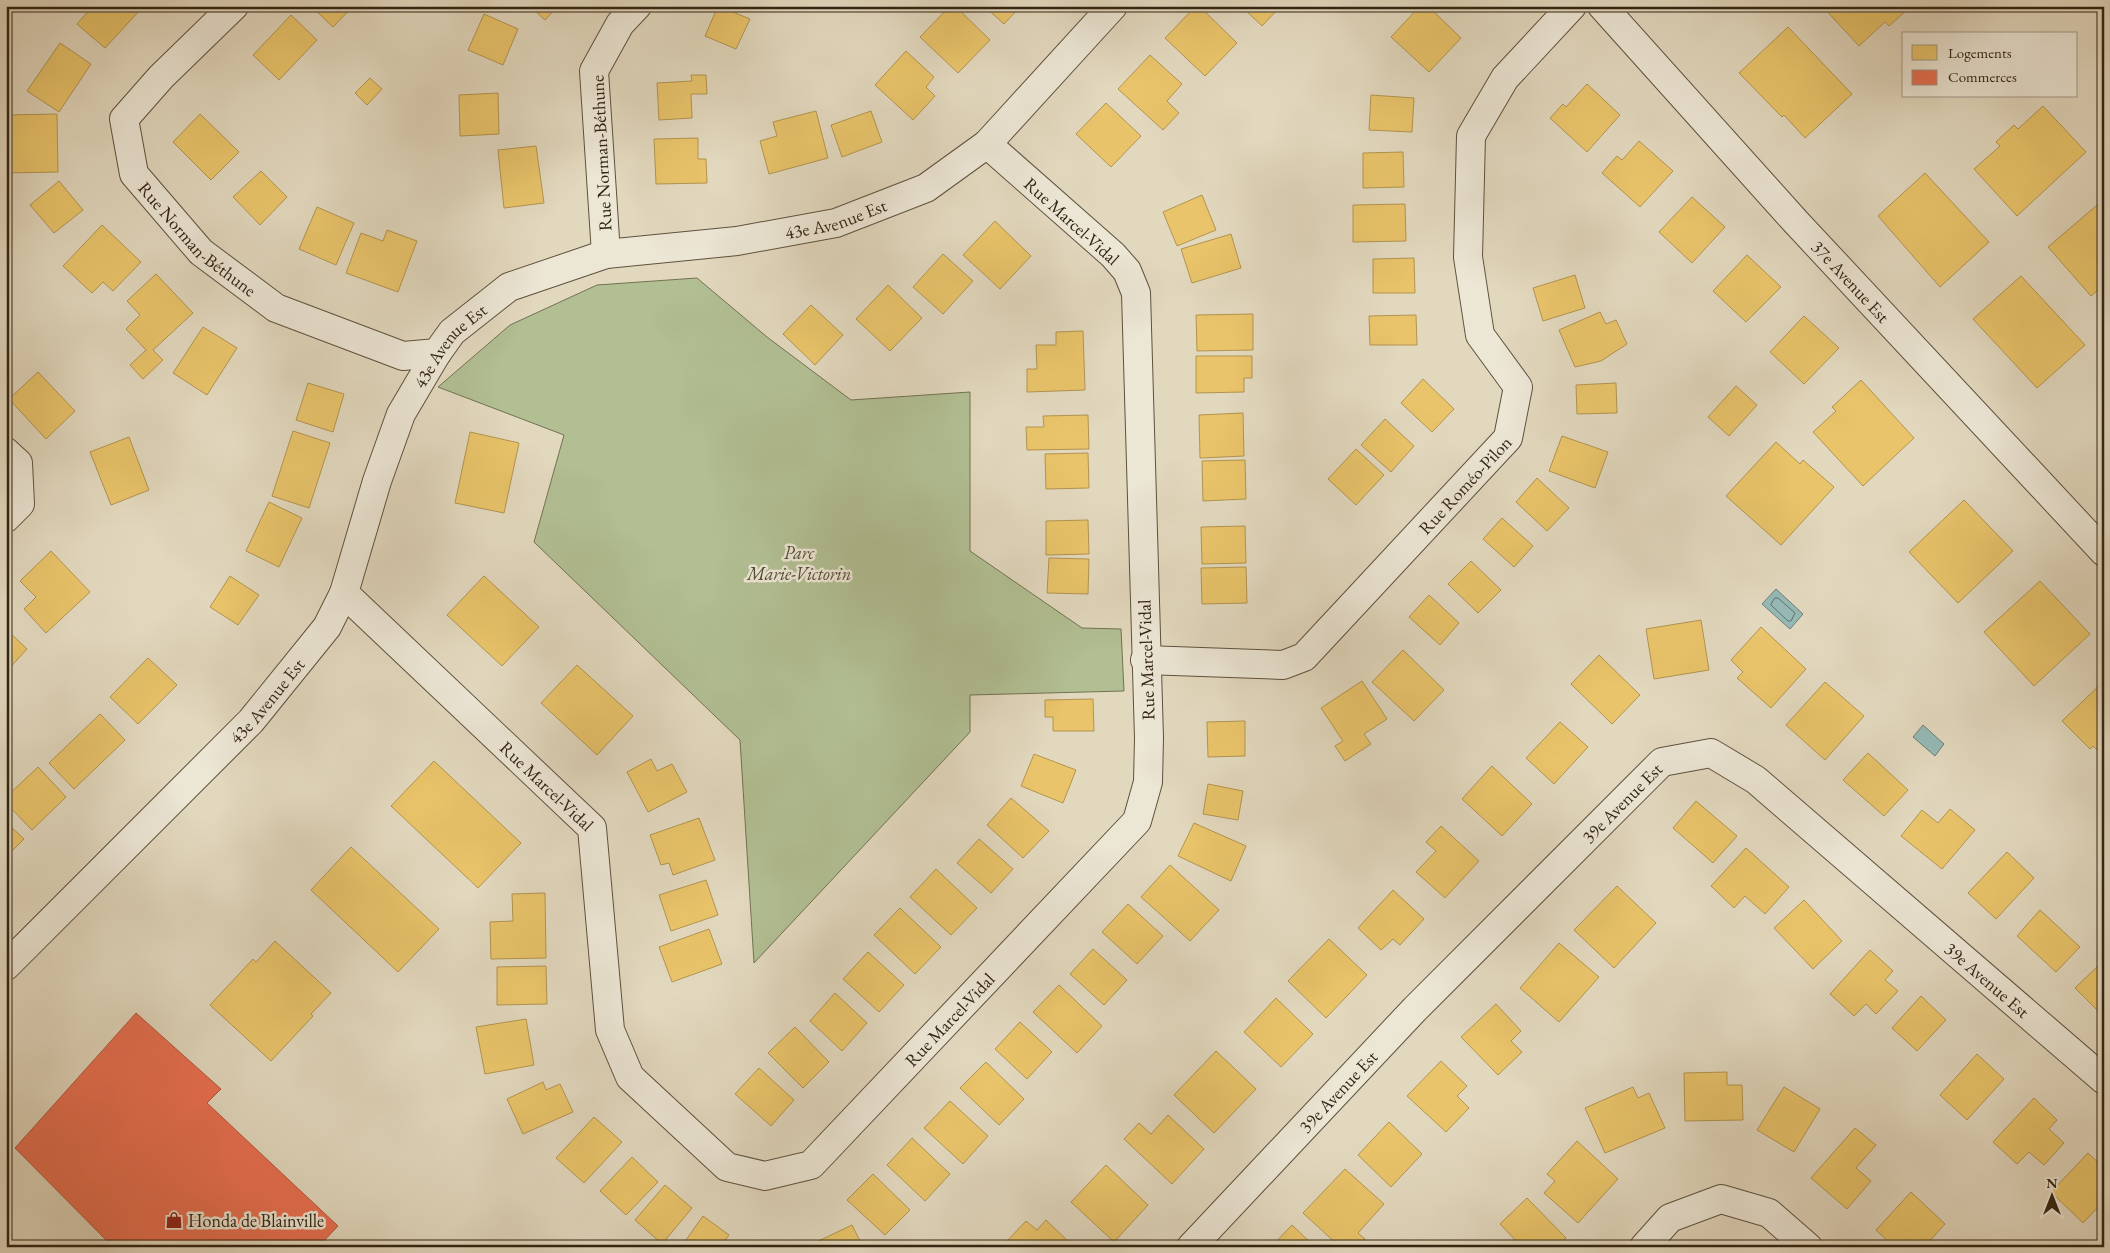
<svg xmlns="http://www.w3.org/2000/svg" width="2110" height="1253" font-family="'EB Garamond',serif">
<rect width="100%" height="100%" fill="#e2d8be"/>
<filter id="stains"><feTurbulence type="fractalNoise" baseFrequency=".004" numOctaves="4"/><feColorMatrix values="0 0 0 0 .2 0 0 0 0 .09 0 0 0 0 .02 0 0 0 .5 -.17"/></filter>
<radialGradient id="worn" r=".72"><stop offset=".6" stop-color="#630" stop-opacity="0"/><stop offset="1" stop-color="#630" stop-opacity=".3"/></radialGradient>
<path fill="#b1bf93" stroke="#727253" d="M697 278 767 337 851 400 970 392V551L1082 628 1121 629 1124 691 970 695V732L754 963 740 740 534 542 564 435 438 387 510 325 597 285Z"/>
<path fill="#95b9b6" stroke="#6d7d75" d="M1776 589 1803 614 1790 629 1762 604Z
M1923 725 1944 744 1935 756 1913 737Z"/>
<path fill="#e9c46a" stroke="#b29450" d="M93 6H135L140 10 105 48 77 24Z
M311 6H353L333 27Z
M530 6H558L545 20Z
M718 6 750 19 736 49 705 36Z
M763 6H776L773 12Z
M950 6H955L990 40 958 73 920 37Z
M984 6H1021L1004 24Z
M1196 6H1199L1237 43 1205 76 1165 38Z
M1241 6H1281L1262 26Z
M1420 6H1428L1461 38 1429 72 1391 37Z
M1822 6H1903L1907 10 1889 26 1885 22 1859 46Z
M484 14 518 29 503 65 468 50Z
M291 15 317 40 279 80 253 55Z
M1788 27 1852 94 1805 138 1784 115 1782 117 1739 73Z
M60 43 91 64 59 112 27 91Z
M906 51 934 77 926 87 935 96 913 120 875 85Z
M1150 55 1182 84 1167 101 1179 113 1163 130 1118 89Z
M691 75H706L707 94H691L692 118 659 120 657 83 692 81Z
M370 78 382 89 367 105 355 93Z
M1587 84 1620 115 1587 152 1550 118 1563 104 1566 107Z
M498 93 499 134 460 136 459 95Z
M1371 95 1414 98 1412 132 1369 130Z
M1106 103 1141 136 1111 167 1076 134Z
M2043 106 2086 152 2017 216 1974 169 2000 146 1996 142 2014 125 2018 129Z
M816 111 828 158 769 174 760 141 777 136 773 122Z
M871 111 882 142 842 157 831 125Z
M57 114 58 172 6 173V115Z
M200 114 239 152 211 180 173 142Z
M698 138V159H706L707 183 656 184 654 139Z
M1639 141 1673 171 1640 207 1602 173 1617 156 1622 160Z
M536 146 544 203 504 208 498 150Z
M1403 152 1404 187 1363 188V153Z
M261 171 287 197 260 225 233 197Z
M1925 173 1989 242 1940 287 1878 216Z
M59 181 83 210 54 233 30 205Z
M1202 195 1216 230 1177 246 1163 212Z
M1692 197 1725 227 1692 263 1659 232Z
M2104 199V285L2091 296 2048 247Z
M1405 204 1406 241 1353 242V205Z
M317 207 354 223 336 265 299 249Z
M995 221 1031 256 1000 289 963 255Z
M102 225 141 262 113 291 103 282 92 293 63 266Z
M387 230 417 241 398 292 346 273 361 233 383 241Z
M1231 234 1241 268 1192 283 1181 249Z
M943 254 973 281 943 314 913 287Z
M1747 255 1781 287 1746 322 1713 291Z
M1414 258 1415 293H1373V259Z
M156 274 193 313 153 350 163 360 143 379 130 365 146 350 126 329 140 315 127 301Z
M1575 275 1585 308 1543 321 1533 288Z
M2021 276 2085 345 2037 388 1973 319Z
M888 285 922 318 890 351 856 319Z
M811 305 843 335 815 365 783 334Z
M1600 312 1606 324 1616 320 1627 344 1601 361 1575 367 1559 330Z
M1253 314V350L1197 351 1196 315Z
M1416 315 1417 345H1370L1369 316Z
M1804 316 1839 348 1804 384 1770 352Z
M203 327 237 348 207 395 173 373Z
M1083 331 1085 390 1027 392V369H1037L1036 345H1056V332Z
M1196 356H1252V378H1244V392L1196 393Z
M38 372 75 411 46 439 9 399Z
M1423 379 1454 409 1432 432 1401 403Z
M1861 380 1914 438 1863 486 1813 432 1836 411 1832 407Z
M308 383 344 394 333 432 296 420Z
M1616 383 1617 413 1577 414 1576 385Z
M1736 386 1757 405 1729 436 1708 417Z
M1243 413 1244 456 1200 458 1199 415Z
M1088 415 1089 449 1027 450 1026 427H1044L1043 416Z
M1385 419 1414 446 1391 472 1361 445Z
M293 431 330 443 309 508 272 496Z
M470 432 519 443 504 513 455 503Z
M1562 436 1608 452 1595 488 1549 471Z
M129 437 149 490 111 505 90 452Z
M1776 442 1800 464 1803 460 1834 487 1781 545 1726 496Z
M1356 449 1384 475 1356 505 1328 479Z
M1088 453 1089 488 1046 489 1045 454Z
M1245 460 1246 499 1203 501 1202 461Z
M1537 478 1569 508 1547 531 1516 502Z
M1964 500 2013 551 1958 603 1909 552Z
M269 502 302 518 279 567 246 551Z
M1502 518 1533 546 1514 567 1483 539Z
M1088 520 1089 554 1046 555V521Z
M1245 526 1246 563 1202 564 1201 527Z
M51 551 90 592 46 633 24 609 36 597 20 581Z
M1049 558 1089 559 1088 594 1047 593Z
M1471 561 1501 590 1478 613 1448 584Z
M1246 567 1247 603 1202 604 1201 568Z
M230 576 259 595 238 625 210 607Z
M484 576 539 627 502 666 447 615Z
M2040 581 2090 634 2034 686 1984 632Z
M1429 595 1459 623 1440 645 1409 617Z
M1701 620 1709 670 1654 679 1646 629Z
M1761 627 1806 669 1771 708 1737 678 1743 672 1731 660Z
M6 629 27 649 6 672Z
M1403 650 1444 690 1414 721 1372 682Z
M1599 655 1640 695 1612 724 1571 684Z
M148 658 177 685 138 724 110 697Z
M577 665 633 716 597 755 541 703Z
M1362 681 1387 719 1364 734 1371 744 1345 761 1335 746 1343 741 1321 708Z
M2104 681V756L2093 746 2090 749 2062 721Z
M1825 682 1864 716 1825 760 1786 725Z
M1093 699 1094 731H1053V717H1045V700Z
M100 714 125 740 74 789 49 763Z
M1245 721V756L1208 757 1207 722Z
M1560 722 1588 747 1554 784 1526 758Z
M1868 753 1908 790 1884 816 1843 780Z
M1034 754 1076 770 1063 803 1021 786Z
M651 759 657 771 672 764 687 792 648 812 627 772Z
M434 761 521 843 478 888 391 806Z
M1492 766 1532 804 1502 836 1462 799Z
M38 767 66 797 32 830 6 803V797Z
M1208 784 1243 791 1238 820 1203 814Z
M1011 798 1049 831 1023 858 987 825Z
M1696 801 1737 836 1713 863 1673 828Z
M1950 809 1975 830 1942 869 1901 836 1922 810 1938 823Z
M699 818 715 860 673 875 669 863 661 865 650 835Z
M6 822 24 839 6 857Z
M1194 823 1246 846 1231 881 1178 856Z
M1441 826 1479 861 1445 898 1416 872 1436 851 1426 842Z
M979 839 1013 869 991 893 957 863Z
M351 847 439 929 398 972 311 890Z
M1746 848 1789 887 1765 914 1745 896 1734 908 1711 886Z
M2007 852 2034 878 1996 919 1968 893Z
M1170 865 1219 910 1190 941 1141 897Z
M936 869 977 908 951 935 910 897Z
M706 880 718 915 671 931 659 895Z
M1617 886 1656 923 1614 968 1574 930Z
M1393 890 1424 919 1400 945 1393 939 1381 950 1358 928Z
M545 893 546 958 491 959 490 922 513 921 512 894Z
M1804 900 1842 941 1813 969 1774 928Z
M1128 904 1163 936 1137 964 1102 932Z
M900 908 941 947 915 974 874 935Z
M2040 910 2080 947 2056 972 2017 936Z
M709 929 722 964 672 982 659 947Z
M1329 939 1367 975 1326 1018 1288 981Z
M275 941 331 993 311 1014 313 1016 271 1061 210 1005 253 959 256 962Z
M1559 943 1599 977 1559 1022 1520 988Z
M1093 949 1127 980 1104 1005 1070 974Z
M1870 950 1893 971 1885 980 1898 991 1876 1014 1866 1004 1854 1016 1830 994Z
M868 952 904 985 879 1012 843 979Z
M2099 965 2104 969V1017L2075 988Z
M546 966 547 1004 497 1005V967Z
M1059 985 1102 1026 1077 1053 1033 1012Z
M835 993 867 1023 842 1051 810 1021Z
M1921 996 1946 1020 1917 1051 1892 1028Z
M1276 998 1313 1034 1281 1067 1244 1032Z
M1496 1004 1521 1031 1511 1041 1522 1052 1498 1075 1461 1037Z
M526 1019 534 1065 485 1074 476 1027Z
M1020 1022 1052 1052 1027 1079 995 1049Z
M795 1027 829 1062 803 1088 768 1053Z
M1216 1051 1256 1089 1214 1133 1174 1095Z
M1977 1054 2004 1079 1967 1120 1940 1095Z
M1441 1061 1467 1086 1457 1096 1469 1108 1446 1132 1407 1096Z
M986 1062 1024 1099 999 1125 960 1088Z
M759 1068 794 1100 771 1126 735 1094Z
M1727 1072V1085H1742L1743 1120 1685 1121 1684 1073Z
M543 1082 546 1090 560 1084 573 1112 523 1134 507 1099Z
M1633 1087 1638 1098 1649 1093 1665 1128 1605 1153 1585 1108Z
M1784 1087 1820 1109 1794 1152 1757 1130Z
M2034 1098 2057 1120 2049 1129 2064 1143 2044 1165 2029 1152 2017 1164 1993 1142Z
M950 1101 988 1136 963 1164 924 1128Z
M1168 1115 1204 1149 1172 1184 1124 1139 1139 1123 1151 1134Z
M594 1117 622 1142 584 1183 556 1158Z
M1389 1122 1422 1154 1391 1187 1358 1155Z
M1855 1128 1876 1145 1856 1168 1871 1181 1847 1209 1811 1178Z
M912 1138 950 1174 925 1201 887 1165Z
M1577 1141 1618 1179 1578 1223 1544 1193 1555 1181 1547 1174Z
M2088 1153 2104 1168V1201L2083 1223 2051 1192Z
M632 1157 658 1182 626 1215 600 1191Z
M1106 1165 1148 1205 1114 1242 1071 1202Z
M1345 1169 1384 1204 1358 1233 1365 1239 1357 1247H1340L1303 1213Z
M873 1174 910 1210 885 1235 847 1200Z
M665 1185 692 1208 662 1244 635 1220Z
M1911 1192 1945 1224 1924 1247H1894L1876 1230Z
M1527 1198 1566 1238 1557 1247H1522L1500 1224Z
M703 1216 729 1235 720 1247H681Z
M1046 1220 1074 1247H1014L1007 1241 1026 1221 1037 1230Z
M852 1225 863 1247H810V1245Z
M1292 1225 1315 1247H1271Z
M788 1244V1247H751V1246Z"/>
<path fill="#e76f51" stroke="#b1583e" d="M136 1013 221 1089 207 1103 338 1226 318 1247H166L160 1242 155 1247H113L15 1148Z"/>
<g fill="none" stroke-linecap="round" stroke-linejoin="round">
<path stroke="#646e64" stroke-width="1" d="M1775 598H1778L1795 613 1791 621H1788L1771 605Z"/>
<g stroke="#5e513e" stroke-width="30">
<g id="minor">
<path id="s1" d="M234 6 161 77 124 119 134 174 201 252 276 308 403 356 437 353"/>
<path id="s2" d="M1602 6 1796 222 2104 552"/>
<path d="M606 254 594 71 620 24 637 6"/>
<path d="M6 452 18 463 20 504 6 518"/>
<path id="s3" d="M344 593 592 828 610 1030 630 1077 727 1167 765 1176 811 1165 1137 821 1148 782 1149 738 1136 293 1127 271 1113 255 987 144"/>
<path id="s4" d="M1145 660 1283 665 1304 657 1508 438 1518 387 1480 335 1468 257 1471 136 1505 78 1572 6"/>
<path id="s5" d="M6 966 251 721 327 627 344 593 377 481 401 414 437 353 452 332 509 287 606 254 737 241 836 223 926 188 987 144 1113 6"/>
<path id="s6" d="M1191 1247 1415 1009 1662 762 1711 753 1756 780 2104 1080"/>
<path d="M1644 1247 1670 1218 1721 1199 1769 1213 1808 1247"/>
</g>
</g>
<use href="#minor" stroke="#ece6d5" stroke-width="28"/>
</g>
<defs>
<g id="shop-bare" transform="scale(1.35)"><path d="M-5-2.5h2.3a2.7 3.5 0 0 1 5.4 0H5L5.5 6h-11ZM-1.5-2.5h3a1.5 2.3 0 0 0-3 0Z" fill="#8f2418" stroke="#ece6d5" stroke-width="2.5" paint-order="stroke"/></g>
</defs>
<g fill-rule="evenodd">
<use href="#shop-bare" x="174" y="1220"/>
</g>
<g text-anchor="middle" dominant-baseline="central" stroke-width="5" stroke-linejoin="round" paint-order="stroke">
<g font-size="18" fill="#322413" stroke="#ece6d5">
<text transform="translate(601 153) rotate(-93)">Rue Norman-Béthune</text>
<text stroke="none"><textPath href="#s5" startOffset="1198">43e Avenue Est</textPath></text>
<text transform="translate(1072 221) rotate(42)">Rue Marcel-Vidal</text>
<text stroke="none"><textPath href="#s1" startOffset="305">Rue Norman-Béthune</textPath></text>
<text stroke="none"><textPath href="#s2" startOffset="371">37e Avenue Est</textPath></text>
<text stroke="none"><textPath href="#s5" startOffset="778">43e Avenue Est</textPath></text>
<text stroke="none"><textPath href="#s4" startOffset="396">Rue Roméo-Pilon</textPath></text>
<text transform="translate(1146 660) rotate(-92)">Rue Marcel-Vidal</text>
<text stroke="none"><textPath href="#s5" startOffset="372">43e Avenue Est</textPath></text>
<text stroke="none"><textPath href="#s3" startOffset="280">Rue Marcel-Vidal</textPath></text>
<text stroke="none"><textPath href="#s6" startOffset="619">39e Avenue Est</textPath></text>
<text stroke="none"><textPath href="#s6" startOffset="1084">39e Avenue Est</textPath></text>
<text stroke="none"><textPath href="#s3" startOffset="1015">Rue Marcel-Vidal</textPath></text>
<text stroke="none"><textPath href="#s6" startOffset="214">39e Avenue Est</textPath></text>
</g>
<g font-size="18" font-style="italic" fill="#524b33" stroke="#ece6d5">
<text x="799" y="552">Parc<tspan x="799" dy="21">Marie-Victorin</tspan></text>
</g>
<g font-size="18" fill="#322413" stroke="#ece6d5" text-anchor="start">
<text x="188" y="1220">Honda de Blainville</text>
</g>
</g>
<rect width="2110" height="1253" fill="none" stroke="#e2d8be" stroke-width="25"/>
<rect x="8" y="8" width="2095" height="1238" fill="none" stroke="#322413" stroke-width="2.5"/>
<rect x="12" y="12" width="2085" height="1228" fill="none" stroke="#322413"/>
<rect x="1902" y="32" width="175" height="65" fill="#ece6d5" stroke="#a29887"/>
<rect x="1912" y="45" width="25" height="15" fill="#e9c46a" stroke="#a29887"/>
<text x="1948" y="58" font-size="15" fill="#322413">Logements</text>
<rect x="1912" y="70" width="25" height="15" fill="#e76f51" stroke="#a29887"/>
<text x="1948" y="82" font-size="15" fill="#322413">Commerces</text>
<g transform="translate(2052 1196)" stroke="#ece6d5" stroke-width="4" paint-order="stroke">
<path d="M0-4L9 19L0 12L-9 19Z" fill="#322413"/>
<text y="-8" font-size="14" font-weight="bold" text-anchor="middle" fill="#322413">N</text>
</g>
<rect width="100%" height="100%" filter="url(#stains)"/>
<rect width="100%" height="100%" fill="url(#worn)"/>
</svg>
